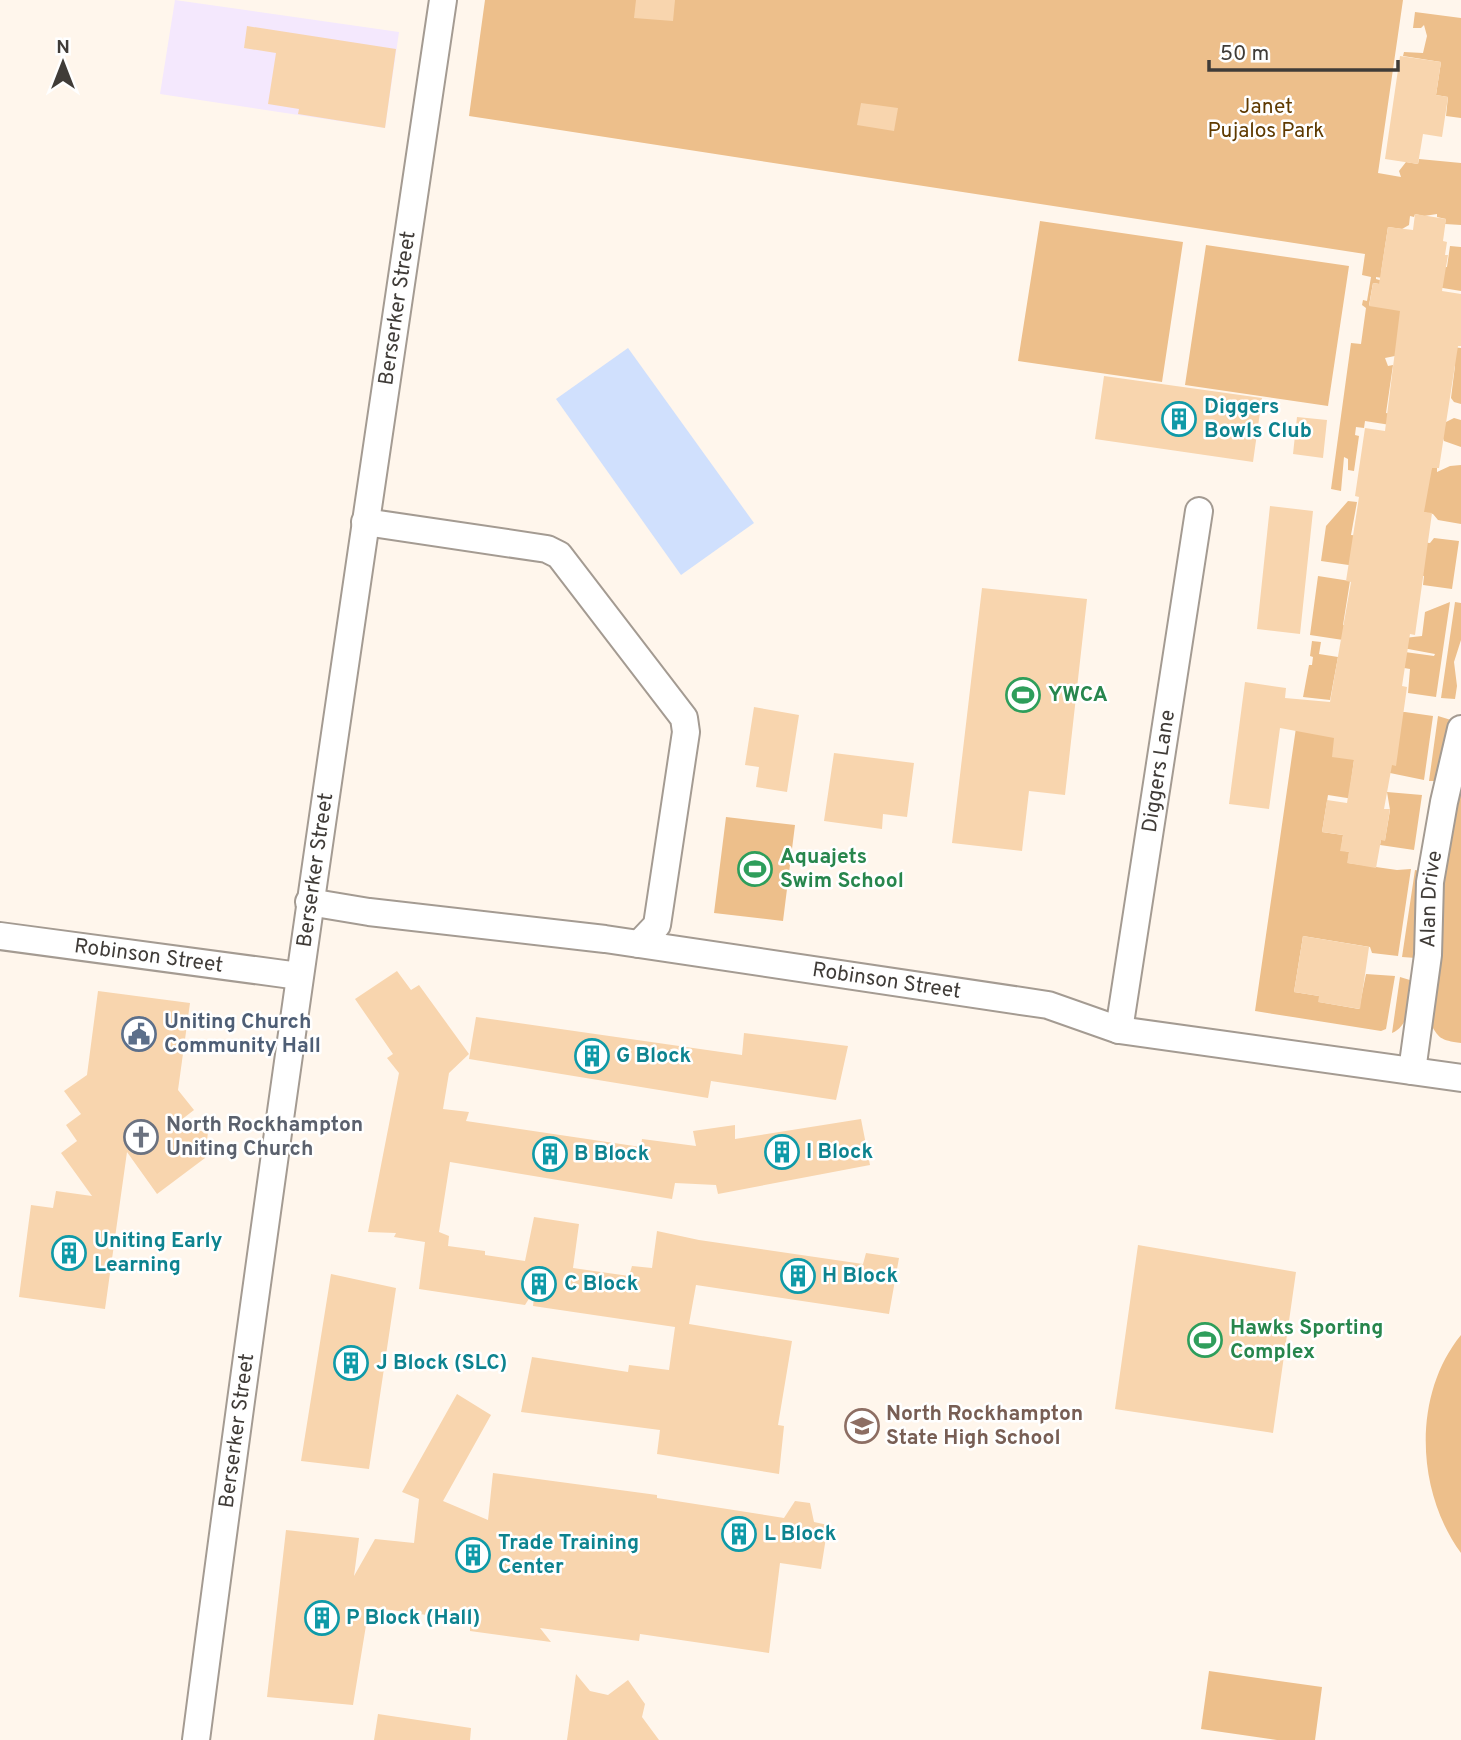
<svg xmlns="http://www.w3.org/2000/svg" width="1461" height="1740" font-family="Overpass,sans-serif">
<rect width="100%" height="100%" fill="#fff6ec"/>
<path fill="#f4e8fd" d="M175 0 399 32 385 128 160 94Z"/>
<path fill="#edbf8b" d="M485 0H1403L1378 173 1401 177 1399 171 1406 162 1418 164 1419 159 1461 163V225L1445 224 1446 219 1437 217V214L1424 216 1415 214 1414 217 1410 216 1409 225 1402 229 1388 227 1381 273 1447 267 1450 246 1461 247V291L1376 277V279L1386 282V285L1373 283 1369 305 1400 308 1452 347 1461 348V404L1454 402 1451 398 1455 366 1395 356 1385 358 1388 366 1393 365 1386 413 1446 422 1454 418 1461 420V447L1444 441 1441 433 1365 421 1364 428 1356 427 1355 435 1359 436 1354 471 1348 470V459L1344 457 1341 491 1331 489 1351 343 1361 344 1366 308 1362 305 1363 300 1367 301 1371 277 1362 275 1365 254 469 116Z
M1415 12 1461 18V118L1446 116 1448 97 1436 95 1441 62 1403 56 1404 52 1423 53 1427 36 1424 25 1421 28H1413Z
M1040 221 1183 242 1162 382 1018 361Z
M1206 245 1349 266 1328 406 1185 385Z
M1461 465V524L1438 520 1433 514 1417 511 1432 467 1437 468V472L1450 466Z
M1348 501 1357 502 1351 535 1430 543 1434 538 1459 541 1452 589 1423 585 1424 576 1321 561 1326 526Z
M1318 576 1350 581 1343 625 1347 626 1363 643 1310 635Z
M1450 602 1436 697 1408 693 1410 669 1404 668 1405 652 1434 656 1435 654 1403 648 1404 638 1422 636 1425 612Z
M1455 602 1461 603V640L1454 662 1457 686 1455 699 1441 698Z
M1312 641 1321 642 1319 654 1338 657 1330 700 1303 697 1309 665H1312L1313 657 1310 656Z
M1405 712 1433 716 1424 780 1390 773 1335 736 1354 760 1350 789 1385 804 1328 795 1322 832 1343 835 1341 850 1349 852 1348 863 1397 870 1411 869 1398 956 1372 953 1370 947 1303 936 1294 992 1319 996V1002L1359 1009 1366 974 1395 976 1386 1029 1381 1031 1255 1011 1298 714Z
M1438 716 1451 720 1437 781H1429Z
M1461 776V1043C1440 1040 1439 1039 1429 1021L1446 859Z
M1387 792 1422 795 1414 850 1380 845 1381 840H1385L1390 810Z
M726 817 795 825 783 921 714 913Z
M1415 870 1420 871 1416 958 1402 957Z
M1400 977 1413 981C1410 999 1411 1025 1392 1033Z
M1461 1335V1553C1416 1492 1412 1395 1461 1335Z
M1209 1671 1322 1687 1315 1740H1277L1201 1729Z"/>
<path fill="#d0e0fd" d="M628 348 754 523 681 575 556 399Z"/>
<path fill="#f8d5ae" d="M636 0H675L673 21 634 18Z
M247 26 396 49 385 128 298 114 299 109 268 104 276 53 244 48Z
M1400 56 1441 62 1436 95 1448 97 1442 137 1423 134 1418 164 1385 159Z
M861 103 898 108 894 131 857 125Z
M1415 214 1446 219 1443 241 1447 242 1445 255H1448L1442 291 1461 294V346H1458L1439 468H1432L1424 512 1432 513 1415 635 1410 634 1402 686 1407 687 1396 766 1392 765 1384 809H1390L1385 841 1381 840 1376 868 1347 863 1349 852 1340 851 1343 835 1322 832 1327 800 1347 803 1354 760 1332 757 1334 738 1280 728 1269 809 1229 804 1245 682 1286 688 1285 698 1330 702 1351 582 1346 581 1359 497 1355 496 1365 428 1385 431 1400 311 1369 306 1373 283 1379 284 1388 227 1413 230Z
M1104 376 1262 398 1253 462 1095 439Z
M1297 417 1327 420 1323 458 1293 454Z
M1270 506 1313 511 1300 634 1257 629Z
M982 588 1087 599 1065 795 1029 791 1022 851 952 843Z
M754 707 799 715 787 792 756 787 759 767 745 765Z
M834 753 914 763 907 817 883 814 882 829 824 821Z
M1303 936 1369 947 1360 1009 1318 1002 1319 996 1294 992Z
M397 971 411 990 419 985 469 1054 449 1073 443 1109 469 1112 466 1121 641 1147 642 1139 696 1146 693 1131 735 1125V1139L861 1119 870 1165 718 1194 716 1185 675 1183 672 1199 450 1162 439 1232 449 1236 448 1246 485 1251V1255L525 1261 534 1217 579 1224 573 1268 629 1276 632 1266 652 1268 657 1231 699 1240 863 1264 866 1253 899 1258 889 1314 696 1285 689 1324 792 1341 778 1425 784 1426 779 1474 657 1454 660 1430 521 1412 532 1357 628 1372 629 1365 669 1370 675 1327 533 1306 535 1289 525 1305 419 1289 425 1242 394 1237 396 1233 368 1232 399 1073 387 1058 393 1054 355 999Z
M98 991 190 1003 178 1090 194 1110 172 1127 208 1132 205 1158 157 1194 127 1152 105 1309 19 1297 31 1205 53 1208 56 1191 92 1196 61 1153 77 1141 66 1125 81 1114 64 1091 87 1075Z
M476 1017 742 1055 744 1033 848 1046 836 1100 711 1081 708 1098 469 1059Z
M1138 1245 1296 1272 1273 1433 1115 1409Z
M331 1274 396 1288 369 1469 301 1461Z
M457 1394 491 1415 443 1501 488 1520 493 1473 657 1495V1498L784 1518 795 1501 810 1503 814 1522 828 1525 821 1569 780 1563 769 1653 640 1634 639 1641 540 1628 551 1642 470 1631V1621L369 1607 353 1705 267 1697 286 1530 359 1538 354 1576 375 1539 414 1543 419 1499 402 1492Z
M576 1674 590 1691 608 1695 628 1680 645 1704 642 1717 659 1740H567Z
M378 1714 471 1728 470 1740H374Z"/>
<g fill="none" stroke-linecap="round" stroke-linejoin="round">
<g stroke="#a49b92" stroke-width="30">
<g id="minor">
<path d="M365 522 547 549 559 555 684 718 686 732 657 925 639 944"/>
<path id="s1" d="M309 902 369 912 605 939 1048 1005 1119 1030 1461 1078"/>
<path id="s2" d="M0 936 299 976"/>
<path id="s3" d="M1119 1030 1199 511"/>
<path id="s4" d="M1412 1071 1428 955 1430 882 1444 802 1461 729"/>
<path id="s5" d="M196 1740C271 1159 357 580 443 0"/>
</g>
</g>
<use href="#minor" stroke="#fff" stroke-width="26"/>
</g>
<defs>
<g id="building-ring" transform="scale(1.75)"><circle r="9.5" fill="#fff" stroke="#0f9aa8" stroke-width="1.5"/><path d="M-4-6H4V6H1V3H-1V6H-4ZM-2.5-4.3h1.7v1.8h-1.7ZM.8-4.3h1.7v1.8H.8ZM-2.5-1h1.7V.8h-1.7ZM.8-1h1.7V.8H.8Z" fill="#0f9aa8"/></g>
<g id="stadium-ring" transform="scale(1.75)"><circle r="9.5" fill="#fff" stroke="#2e9e5b" stroke-width="1.5"/><path d="M0-5a6.5 5 0 1 0 0 10a6.5 5 0 1 0 0-10ZM-3.5-1.8h7v3.6h-7Z" fill="#2e9e5b"/></g>
<g id="civic-ring" transform="scale(1.75)"><circle r="9.5" fill="#fff" stroke="#5c6f8a" stroke-width="1.5"/><path d="M-.6-6.5H3V-4.5H.6V-3L4-1V1h2V6H-6V1h2V-1L-.6-3ZM-1.2 2.5V6h2.4V2.5Z" fill="#5c6f8a"/></g>
<g id="church-ring" transform="scale(1.75)"><circle r="9.5" fill="#fff" stroke="#6b7280" stroke-width="1.5"/><path d="M-1.2-6h2.4v3.5h3.3v2.4h-3.3V6h-2.4V-.1h-3.3v-2.4h3.3Z" fill="#6b7280"/></g>
<g id="school-ring" transform="scale(1.75)"><circle r="9.5" fill="#fff" stroke="#8d6e63" stroke-width="1.5"/><path d="M0-5L7-2L0 1L-7-2ZM-4 1L0 2.5L4 1V4Q0 6-4 4Z" fill="#8d6e63"/></g>
</defs>
<g fill-rule="evenodd">
<use href="#building-ring" x="1179" y="419"/>
<use href="#stadium-ring" x="1023" y="695"/>
<use href="#stadium-ring" x="755" y="869"/>
<use href="#civic-ring" x="139" y="1034"/>
<use href="#building-ring" x="592" y="1056"/>
<use href="#church-ring" x="141" y="1137"/>
<use href="#building-ring" x="782" y="1152"/>
<use href="#building-ring" x="550" y="1154"/>
<use href="#building-ring" x="69" y="1253"/>
<use href="#building-ring" x="798" y="1276"/>
<use href="#building-ring" x="539" y="1284"/>
<use href="#stadium-ring" x="1205" y="1340"/>
<use href="#building-ring" x="351" y="1363"/>
<use href="#school-ring" x="862" y="1426"/>
<use href="#building-ring" x="739" y="1534"/>
<use href="#building-ring" x="473" y="1555"/>
<use href="#building-ring" x="322" y="1618"/>
</g>
<g text-anchor="middle" dominant-baseline="central" stroke-width="5" stroke-linejoin="round" paint-order="stroke">
<g font-size="21" fill="#5f3a00" stroke="#fff">
<text x="1266" y="107">Janet<tspan x="1266" dy="24">Pujalos Park</tspan></text>
</g>
<g font-size="21" fill="#403c38" stroke="#fff">
<text stroke="none"><textPath href="#s5" startOffset="1446">Berserker Street</textPath></text>
<text stroke="none"><textPath href="#s3" startOffset="262">Diggers Lane</textPath></text>
<text stroke="none"><textPath href="#s5" startOffset="878">Berserker Street</textPath></text>
<text stroke="none"><textPath href="#s4" startOffset="173">Alan Drive</textPath></text>
<text stroke="none"><textPath href="#s2" startOffset="150">Robinson Street</textPath></text>
<text stroke="none"><textPath href="#s1" startOffset="583">Robinson Street</textPath></text>
<text stroke="none"><textPath href="#s5" startOffset="312">Berserker Street</textPath></text>
</g>
<g font-size="21" font-weight="bold" fill="#0d838f" stroke="#fff" text-anchor="start">
<text x="1204" y="407">Diggers<tspan x="1204" dy="24">Bowls Club</tspan></text>
<text x="616" y="1056">G Block</text>
<text x="806" y="1152">I Block</text>
<text x="574" y="1154">B Block</text>
<text x="94" y="1241">Uniting Early<tspan x="94" dy="24">Learning</tspan></text>
<text x="822" y="1276">H Block</text>
<text x="564" y="1284">C Block</text>
<text x="376" y="1363">J Block (SLC)</text>
<text x="764" y="1534">L Block</text>
<text x="498" y="1543">Trade Training<tspan x="498" dy="24">Center</tspan></text>
<text x="346" y="1618">P Block (Hall)</text>
</g>
<g font-size="21" font-weight="bold" fill="#27864d" stroke="#fff" text-anchor="start">
<text x="1048" y="695">YWCA</text>
<text x="780" y="857">Aquajets<tspan x="780" dy="24">Swim School</tspan></text>
<text x="1230" y="1328">Hawks Sporting<tspan x="1230" dy="24">Complex</tspan></text>
</g>
<g font-size="21" font-weight="bold" fill="#4e5e75" stroke="#fff" text-anchor="start">
<text x="164" y="1022">Uniting Church<tspan x="164" dy="24">Community Hall</tspan></text>
</g>
<g font-size="21" font-weight="bold" fill="#5b616d" stroke="#fff" text-anchor="start">
<text x="166" y="1125">North Rockhampton<tspan x="166" dy="24">Uniting Church</tspan></text>
</g>
<g font-size="21" font-weight="bold" fill="#785e54" stroke="#fff" text-anchor="start">
<text x="886" y="1414">North Rockhampton<tspan x="886" dy="24">State High School</tspan></text>
</g>
</g>
<g transform="translate(63 63)" stroke="#ffffff" stroke-width="5" paint-order="stroke">
<path d="M0-5L12 26L0 18L-12 26Z" fill="#403c38"/>
<text y="-10" font-size="19" font-weight="bold" text-anchor="middle" fill="#403c38">N</text>
</g>
<path d="M1209 60v10h189v-10" fill="none" stroke="#403c38" stroke-width="3.5"/>
<text x="1220" y="60" font-size="21" fill="#403c38" stroke="#ffffff" stroke-width="5" paint-order="stroke">50 m</text>
</svg>
